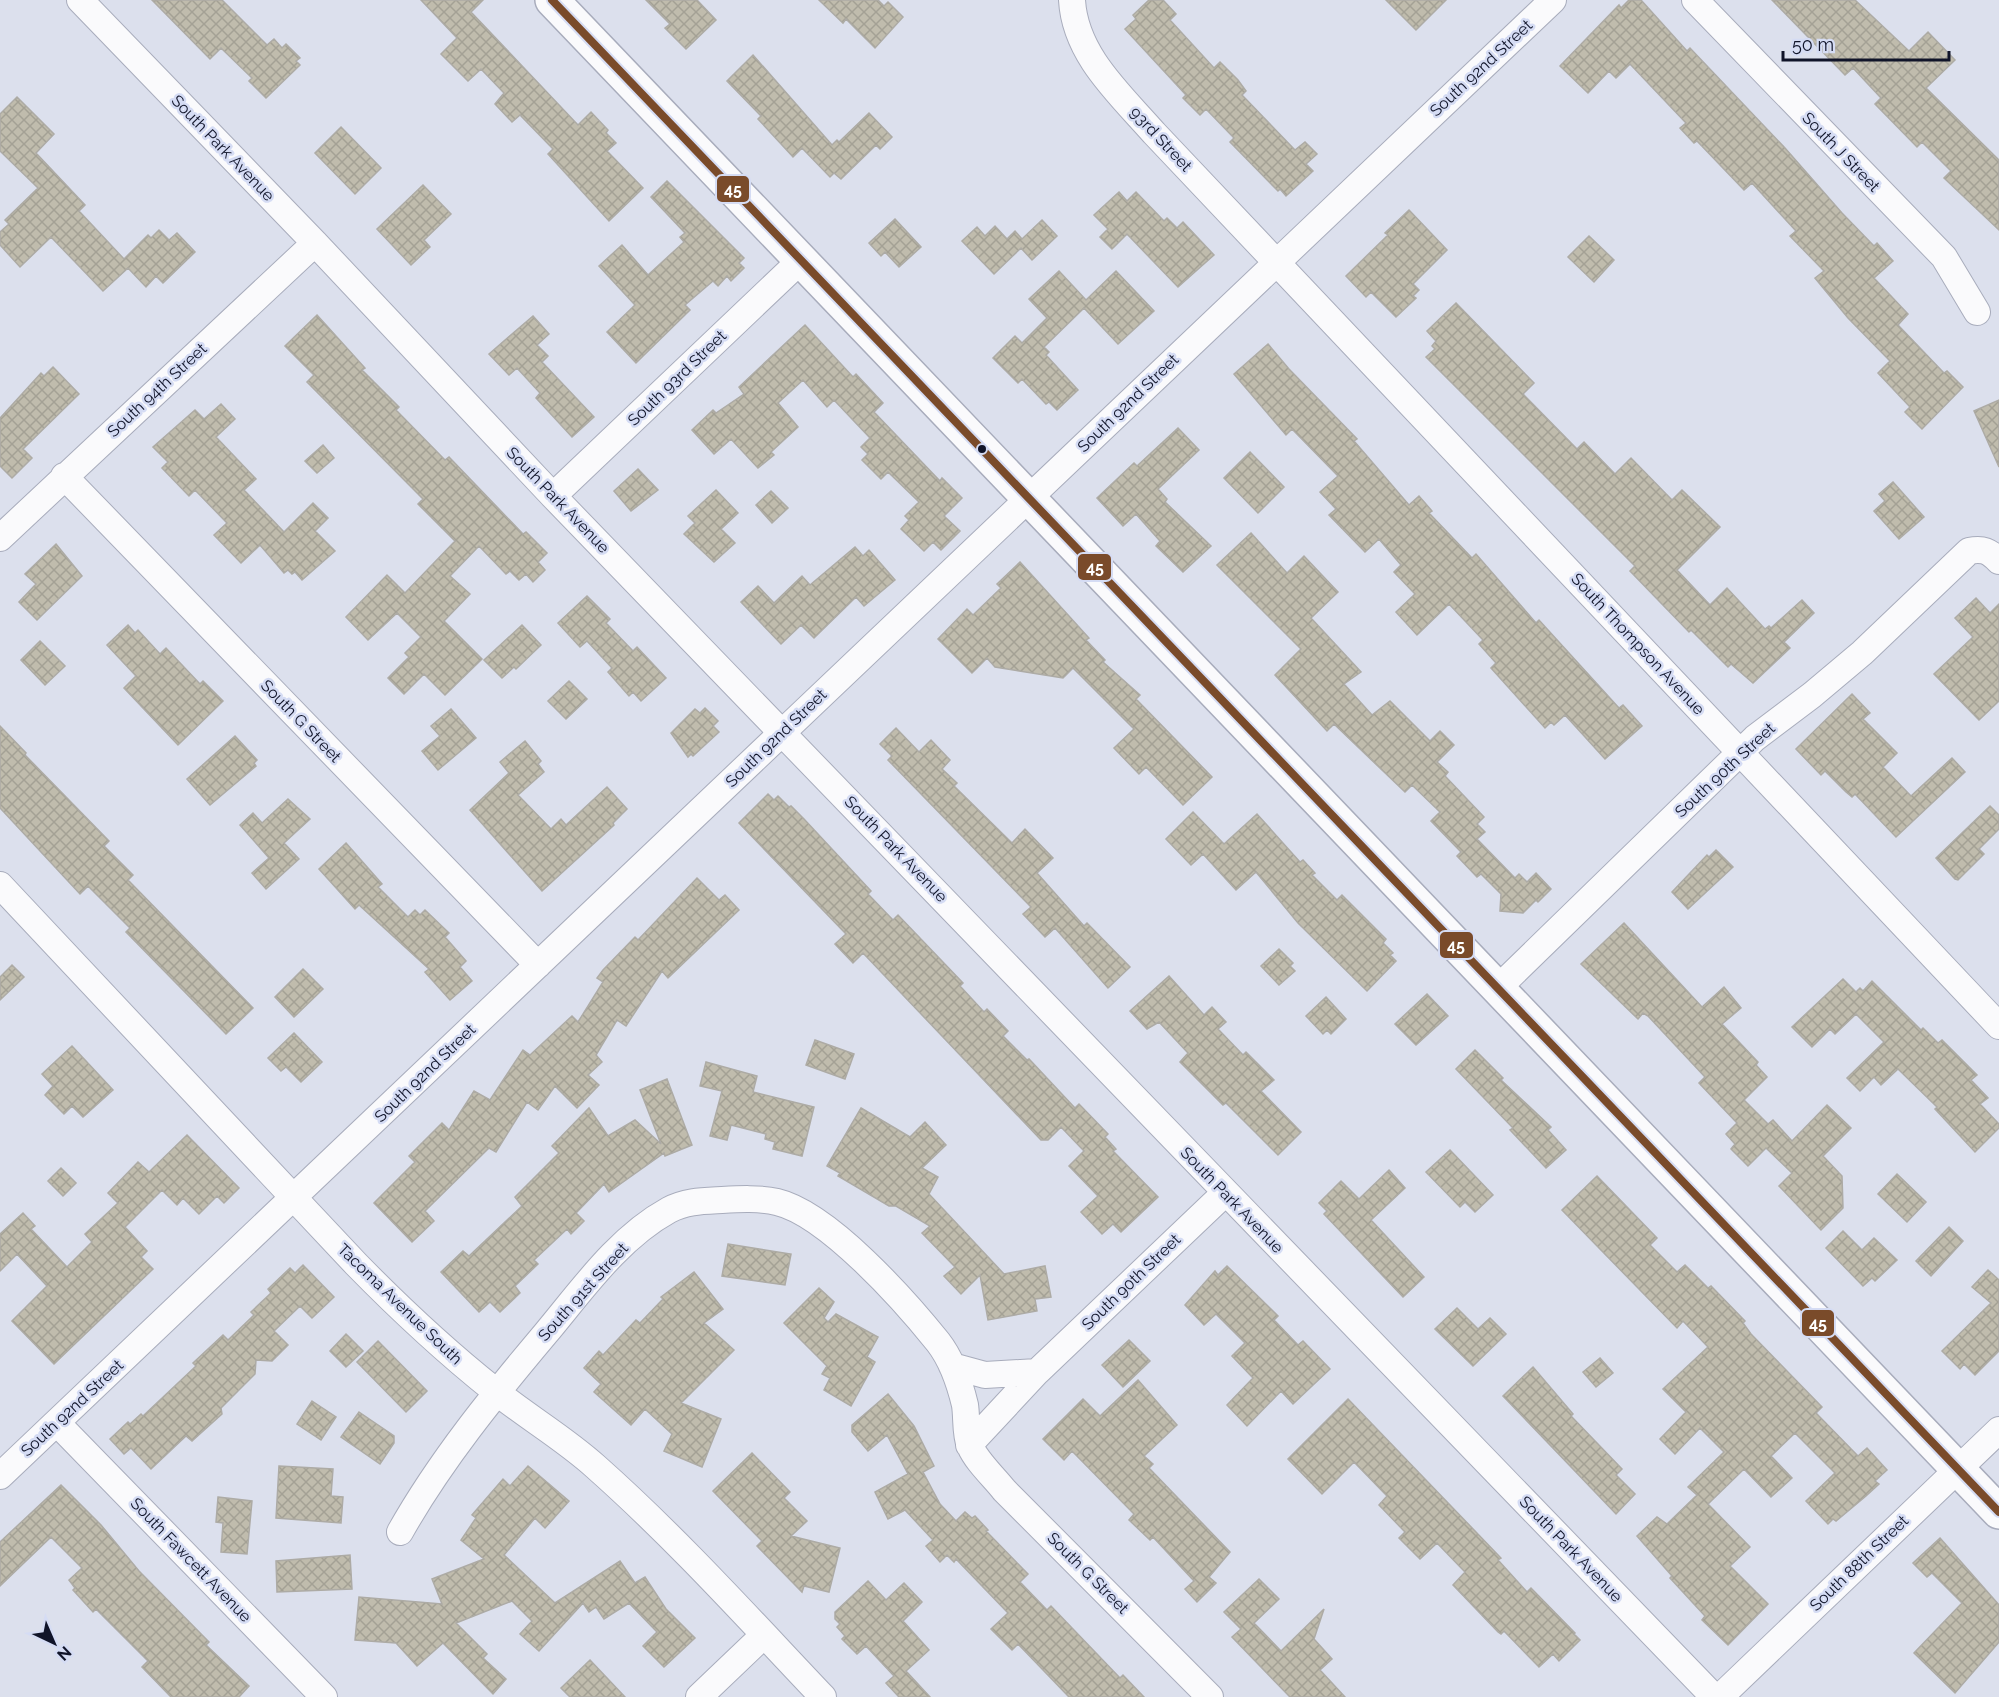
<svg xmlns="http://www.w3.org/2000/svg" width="1999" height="1697" font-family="Raleway,sans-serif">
<defs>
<pattern id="building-cross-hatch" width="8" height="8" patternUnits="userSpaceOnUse" patternTransform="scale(1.5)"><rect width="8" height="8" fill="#c0bcad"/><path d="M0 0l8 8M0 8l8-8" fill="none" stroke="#a4a195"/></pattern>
</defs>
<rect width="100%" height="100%" fill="#dce0ed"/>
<path fill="url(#building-cross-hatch)" stroke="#adaba5" stroke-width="1.5" d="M152 0H222L267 45 274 39 282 48 286 44 300 58 296 61 300 65 266 98 249 81 252 78 221 48 210 59Z
M421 0H483L471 12 578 125 591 112 608 130 606 133 616 143 607 151 643 188 609 221 548 154 553 149 520 115 512 122 495 104 504 93 481 69 468 81 441 54 457 38Z
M646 0H697L716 20 686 49 665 28 670 24Z
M819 0H878L884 6 888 2 903 17 875 48 846 19 843 23Z
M1149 0H1163L1176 14 1170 20 1214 68 1220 62 1238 80 1246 91 1242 95 1295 150 1305 142 1317 154 1306 164 1313 171 1286 196 1280 189 1278 191 1230 142 1234 138 1206 109 1200 115 1183 98 1186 95 1125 29 1136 19 1133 15Z
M1386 0H1446L1416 30Z
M1629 0H1641L1687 51 1690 48 1785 148 1842 213 1874 246 1877 243 1893 261 1874 278 1908 314 1898 325 1944 373 1947 371 1963 387 1922 429 1905 412 1910 407 1878 373 1890 361 1848 318 1815 278 1824 271 1790 236 1796 231 1752 183 1744 190 1697 141 1694 143 1680 128 1686 123 1630 64 1616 78 1609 71 1588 93 1560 66 1619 5 1621 8Z
M1772 0H1855L1909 51 1928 32 1955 60 1926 88 1999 160V230L1944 178 1951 171 1922 142 1917 147 1875 104 1881 98 1853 68 1845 75Z
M753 55 832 145 837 140 839 142 869 113 892 137 880 149 876 145 841 179 834 173 830 177 802 148 793 157 758 119 761 116 727 81Z
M17 97 54 134 36 153 85 205 79 211 124 259 148 235 151 238 159 230 169 240 177 233 195 252 163 283 156 276 146 287 128 268 103 291 51 237 20 267 0 245V232L9 224 5 220 38 188 0 151V114Z
M341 127 381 168 355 194 315 153Z
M667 181 744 258 739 263 744 268 731 281 727 276 718 286 713 281 685 305 690 310 636 363 607 332 635 305 599 266 622 245 648 275 684 242 680 237 685 233 651 197Z
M423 185 451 214 424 240 430 247 411 265 377 229Z
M1119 192 1127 201 1136 192 1164 221 1167 218 1177 228 1183 222 1214 255 1178 287 1127 234 1112 249 1100 237 1108 229 1094 215Z
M1409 210 1447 250 1413 284 1419 290 1413 296 1416 298 1396 317 1371 292 1366 297 1346 276 1388 235 1385 233Z
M895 219 921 247 899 267 885 252 881 256 869 243Z
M1042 220 1057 236 1032 260 1021 248 994 274 962 241 977 227 985 236 995 226 1007 239 1015 231 1022 239Z
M1589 236 1614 260 1594 282 1568 257Z
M1059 271 1086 300 1116 271 1154 311 1118 344 1084 308 1044 347 1049 352 1046 355 1078 390 1057 410 1049 402 1046 404 1022 379 1018 383 993 358 1015 336 1022 343 1047 318 1029 299Z
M1456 303 1534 383 1523 394 1577 449 1584 442 1615 474 1631 458 1672 500 1682 490 1720 527 1677 570 1710 605 1727 588 1765 629 1769 626 1771 628 1802 600 1814 613 1784 642 1790 648 1753 683 1731 664 1728 667 1691 630 1689 632 1630 571 1635 566 1426 357 1435 349 1432 346 1436 341 1427 331Z
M317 315 365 368 362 370 399 407 396 410 445 460 449 457 523 534 526 532 547 553 538 562 545 570 533 582 526 574 519 580 510 571 506 574 479 546 450 576 470 594 444 621 482 659 445 695 424 674 404 694 388 678 409 657 405 653 421 637 397 613 368 640 346 617 387 575 405 593 455 541 418 504 423 499 307 382 314 375 285 346Z
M533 316 549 334 537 345 548 356 542 362 594 417 572 437 536 398 540 393 517 368 509 375 489 354Z
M805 325 853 377 856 374 883 403 874 412 940 481 942 478 962 498 944 516 960 531 941 550 933 542 924 551 901 529 909 520 905 516 919 502 888 472 881 479 862 460 868 454 861 447 870 438 834 400 827 407 803 380 778 403 798 427 771 452 774 455 758 468 731 439 714 454 692 430 713 410 716 413 744 394 739 387Z
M1268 344 1289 369 1357 439 1354 441 1409 505 1419 496 1432 511 1429 513 1472 558 1476 554 1536 623 1539 620 1619 708 1623 705 1642 726 1605 759 1565 715 1554 725 1551 722 1545 728 1491 668 1496 663 1479 644 1483 640 1449 604 1417 635 1396 612 1415 594 1394 572 1401 565 1379 539 1365 552 1329 515 1336 509 1320 492 1338 476 1292 429 1286 435 1234 374Z
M53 367 79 394 23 449 32 458 12 478 0 466V418L41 373 44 376Z
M1999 400V467L1974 411Z
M221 404 235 419 216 437 256 479 244 490 284 532 313 503 328 518 315 531 335 551 302 580 295 572 292 574 288 570 284 573 260 545 241 563 214 535 227 523 195 490 189 496 162 468 168 462 153 447 195 410 204 419Z
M1178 428 1199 450 1158 489 1167 499 1165 502 1211 546 1183 572 1156 546 1160 541 1136 514 1123 526 1097 498 1134 463 1137 466Z
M323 445 334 458 317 473 305 461Z
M1250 452 1284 487 1258 513 1224 478Z
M638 469 658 490 631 511 614 491Z
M1893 482 1924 517 1899 539 1874 511 1885 501 1879 494Z
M716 490 738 513 721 529 735 543 714 562 684 534 695 523 688 516Z
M771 491 788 508 772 523 756 505Z
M1251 533 1287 573 1304 556 1338 592 1311 618 1361 672 1344 684 1372 715 1390 701 1430 741 1440 731 1454 745 1437 762 1448 772 1445 776 1484 817 1477 824 1485 832 1477 839 1515 878 1519 874 1527 882 1536 873 1551 889 1538 902 1536 900 1523 913 1500 911 1501 894 1481 874 1477 877 1457 856 1461 852 1431 821 1440 812 1412 785 1405 792 1334 724 1327 731 1275 675 1301 649 1217 565Z
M56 544 82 576 37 620 19 602 36 584 25 574Z
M855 547 863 556 869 550 895 580 864 606 856 597 814 638 801 625 781 644 741 602 758 586 774 603 802 576 810 585Z
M1020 562 1089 638 1086 640 1105 660 1103 662 1140 695 1136 699 1212 777 1183 805 1146 767 1139 774 1114 748 1134 729 1073 668 1063 678 995 667 987 658 972 673 938 639 967 609 973 615 1001 588 997 584Z
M587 596 610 619 606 623 633 651 637 647 666 678 641 701 633 692 629 696 608 672 612 668 587 641 580 647 558 623Z
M1976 598 1990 613 1999 604V701L1979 720 1934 674 1973 637 1955 618Z
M128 625 135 633 138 630 160 654 166 648 200 684 203 681 223 701 178 745 124 688 136 676 107 645Z
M522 625 541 645 516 669 514 667 502 678 484 660Z
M40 641 65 666 45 685 21 660Z
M569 681 587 699 566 719 548 701Z
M1852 694 1870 713 1863 719 1897 753 1883 767 1911 796 1952 758 1965 772 1896 837 1855 794 1852 797 1846 792 1825 771 1821 775 1796 749Z
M705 708 718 721 713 726 719 732 693 756 691 754 688 757 671 733 695 709 700 713Z
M451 709 476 738 438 770 422 751 440 736 431 726Z
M0 726 26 753 25 755 109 841 104 846 133 875 128 880 253 1008 226 1034 126 932 130 928 88 886 80 894 0 808Z
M896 728 919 752 931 740 950 760 942 769 957 783 954 786 1012 843 1025 829 1053 858 1037 873 1084 926 1087 923 1130 967 1108 988 1055 928 1045 937 1023 914 1031 907 888 760 892 756 880 744Z
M235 736 257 760 254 763 256 766 210 805 187 779Z
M525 741 541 761 538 764 544 772 518 795 551 829 561 819 566 825 607 787 627 809 613 823 614 825 542 891 470 810 509 773 500 762Z
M768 794 774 800 778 796 789 807 791 806 804 819 871 891 868 894 893 920 898 915 963 983 960 986 984 1012 987 1009 1008 1031 1003 1036 1027 1060 1029 1059 1075 1108 1079 1104 1108 1134 1105 1137 1116 1149 1113 1151 1158 1197 1121 1232 1113 1224 1102 1234 1081 1212 1098 1196 1069 1166 1084 1151 1061 1127 1048 1140H1041L863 953 853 963 835 944 846 934 739 823Z
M288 799 310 819 284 843 299 859 266 889 252 873 269 858 240 825 253 813 262 823Z
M1990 806 1999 815V829L1979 849 1984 854 1958 880 1955 879 1936 858Z
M1193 812 1224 844 1257 814 1300 862 1303 860 1315 873 1312 875 1337 900 1342 895 1386 939 1383 943 1393 953 1390 955 1396 961 1367 991 1298 923 1256 872 1236 890 1203 854 1191 865 1166 839Z
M346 843 382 884 378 887 408 917 415 910 420 915 425 910 449 933 445 937 466 961 460 967 472 981 450 1000 425 972 429 969 359 905 355 909 319 869Z
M1716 850 1733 867 1688 909 1672 892 1707 855 1709 857Z
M697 878 719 900 725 895 739 910 668 978 662 971 626 1026 617 1020 596 1055 602 1062 588 1075 599 1085 577 1108 555 1086 538 1110 527 1102 496 1152 489 1148 425 1211 434 1221 412 1242 374 1203 415 1162 409 1156 442 1123 449 1130 474 1091 490 1100 523 1050 530 1055 572 1016 578 1022 603 982 597 978 603 970 635 937 638 940Z
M1624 923 1702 1007 1724 987 1741 1008 1722 1024 1758 1062 1756 1065 1767 1077 1744 1100 1768 1124 1773 1120 1792 1141 1827 1105 1851 1128 1823 1156 1842 1176 1843 1208 1821 1230 1779 1186 1792 1173 1766 1148 1748 1166 1731 1149 1735 1144 1726 1134 1737 1123 1699 1083 1705 1077 1648 1016 1643 1013 1638 1019 1581 964Z
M1279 949 1293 963 1290 966 1295 971 1279 985 1261 966Z
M12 965 24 977 0 1000V977Z
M303 969 323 989 294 1017 275 997Z
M1169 976 1204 1015 1212 1007 1226 1022 1218 1029 1243 1055 1246 1052 1274 1080 1261 1091 1301 1132 1278 1155 1226 1103 1223 1105 1180 1062 1188 1053 1159 1022 1147 1029 1130 1011Z
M1843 979 1856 992 1860 988 1863 991 1872 981 1921 1030 1923 1028 1938 1043 1942 1040 1977 1075 1971 1080 1988 1098 1980 1104 1999 1124V1128L1975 1152 1935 1109 1937 1107 1898 1069 1881 1085 1874 1077 1860 1091 1847 1078 1884 1042 1856 1014 1835 1034 1830 1029 1812 1047 1792 1027Z
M1427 994 1448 1016 1416 1045 1395 1024Z
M1326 997 1346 1019 1331 1034 1327 1030 1323 1034 1306 1016Z
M294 1033 322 1062 301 1082 286 1067 281 1071 268 1058Z
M815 1040 854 1054 845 1079 806 1065Z
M72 1046 113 1090 83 1117 72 1106 64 1114 45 1095 53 1086 42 1074Z
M1475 1050 1503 1078 1501 1080 1551 1127 1548 1130 1566 1150 1546 1168 1510 1130 1513 1128 1456 1069Z
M706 1062 757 1076 753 1092 814 1107 802 1156 773 1149 775 1142 765 1139 766 1134 731 1125 727 1140 710 1136 722 1091 700 1086Z
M667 1079 692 1145 665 1156 664 1153 609 1192 604 1184 576 1213 584 1221 571 1234 567 1229 534 1260 538 1264 515 1286 520 1293 500 1312 490 1302 479 1312 441 1272 463 1251 469 1256 522 1206 515 1197 559 1153 552 1146 589 1108 608 1136 635 1120 661 1144 640 1090Z
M861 1108 910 1137 925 1122 946 1145 922 1168 938 1177 929 1194 1004 1274 1045 1266 1051 1297 1035 1299 1037 1311 988 1320 980 1275 961 1294 944 1276 955 1267 922 1233 930 1226 896 1206H889L838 1176 840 1173 827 1166Z
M187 1135 239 1188 224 1203 217 1196 199 1214 183 1198 177 1205 162 1190 125 1227 147 1251 141 1257 153 1269 54 1364 12 1321 47 1286 17 1254 0 1271V1234L23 1213 35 1226 31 1229 67 1267 92 1242 85 1234 118 1203 108 1193 138 1162 149 1172Z
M1450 1150 1493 1195 1475 1212 1465 1202 1460 1207 1426 1172Z
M61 1168 76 1183 63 1196 48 1181Z
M1389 1170 1405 1188 1371 1220 1424 1277 1403 1297 1324 1214 1327 1211 1319 1203 1341 1181 1359 1199Z
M1897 1174 1926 1202 1907 1222 1878 1194Z
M1597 1176 1657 1238 1650 1245 1677 1272 1685 1265 1708 1288 1711 1286 1745 1321 1743 1323 1751 1334 1822 1407 1816 1413 1858 1456 1867 1448 1887 1470 1875 1481 1879 1484 1866 1496 1836 1521 1833 1519 1828 1524 1806 1501 1835 1473 1795 1433 1771 1456 1792 1478 1771 1497 1744 1469 1708 1504 1750 1547 1730 1566 1768 1604 1728 1645 1702 1620 1705 1616 1670 1578 1672 1576 1637 1536 1657 1517 1667 1524 1697 1495 1688 1487 1724 1452 1700 1428 1675 1454 1660 1439 1686 1412 1663 1389 1708 1347 1683 1321 1677 1328 1562 1210Z
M1949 1227 1963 1241 1931 1276 1916 1261Z
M1843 1231 1862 1250 1874 1238 1897 1260 1875 1281 1872 1278 1863 1286 1826 1248Z
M728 1244 791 1254 785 1285 722 1276Z
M303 1265 334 1297 312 1318 300 1306 274 1331 288 1345 272 1361 256 1360 255 1374 221 1408 222 1414 192 1441 186 1436 151 1469 131 1448 124 1454 110 1439 128 1422 130 1424 141 1414 143 1416 196 1366 193 1363 223 1335 228 1340 254 1315 251 1312 271 1293 268 1289 290 1268 295 1273Z
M1227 1266 1278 1316 1274 1320 1298 1345 1303 1341 1330 1369 1293 1404 1281 1391 1247 1426 1227 1405 1253 1378 1232 1356 1245 1343 1216 1314 1204 1325 1185 1305 1215 1271 1218 1275Z
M1988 1270 1999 1280V1351L1975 1375 1964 1364 1960 1369 1942 1351 1991 1303 1972 1287Z
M694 1272 723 1309 704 1323 734 1350 681 1403 721 1419 702 1467 664 1451 672 1434 645 1409 631 1425 594 1392 601 1384 584 1368 599 1351 603 1355 636 1320 640 1323 663 1299 661 1297Z
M819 1288 834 1302 824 1318 828 1322 836 1314 878 1337 867 1357 875 1362 851 1406 824 1390 830 1378 822 1374 827 1366 784 1323Z
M1457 1308 1478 1329 1490 1318 1506 1334 1473 1366 1435 1329Z
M346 1334 363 1351 346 1367 330 1351Z
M1129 1340 1150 1361 1123 1387 1102 1365Z
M378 1341 427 1391 406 1412 357 1362Z
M1600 1358 1613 1373 1596 1387 1583 1372Z
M1533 1367 1573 1414 1571 1416 1622 1469 1616 1475 1635 1494 1616 1514 1503 1396Z
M1138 1380 1177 1425 1144 1456 1153 1464 1149 1468 1230 1552 1209 1577 1216 1583 1197 1602 1185 1589 1194 1581 1153 1537 1150 1540 1129 1520 1134 1514 1072 1451 1064 1460 1043 1439 1083 1399 1100 1416Z
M888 1394 914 1426 934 1466 923 1472 940 1504 956 1521 965 1512 972 1518 975 1516 988 1530 986 1531 1028 1574 1020 1582 1047 1610 1051 1606 1120 1678 1123 1675 1144 1697H1069L1018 1644 1012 1650 991 1629 1008 1613 956 1559 954 1562 947 1555 940 1562 926 1546 933 1540 905 1510 888 1519 875 1492 908 1474 887 1435 868 1451 852 1432V1425Z
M1348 1399 1501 1558 1498 1560 1527 1592 1531 1588 1575 1633 1574 1634 1580 1640 1559 1661 1553 1654 1539 1667 1504 1631 1501 1634 1498 1632 1453 1585 1465 1572 1437 1543 1420 1559 1399 1538 1405 1532 1379 1505 1387 1496 1354 1462 1322 1494 1288 1459Z
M312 1401 336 1417 321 1440 297 1424Z
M359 1412 394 1436V1443L380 1464 341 1437Z
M752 1453 790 1492 784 1498 807 1521 791 1536 840 1548 829 1592 804 1586 802 1592 757 1546 762 1541 713 1491Z
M279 1466 333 1469 331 1496 343 1497 341 1523 276 1518Z
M528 1466 569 1501 545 1528 535 1518 504 1555 555 1603 620 1561 635 1583 645 1577 666 1609 695 1638 664 1667 643 1646 657 1632 629 1603 604 1619 596 1607 589 1612 583 1603 539 1651 520 1634 532 1621 512 1601 456 1623 487 1654 483 1658 506 1679 493 1694 443 1643 417 1666 396 1643 355 1640 359 1597 442 1604 432 1579 484 1559 461 1540 476 1518 472 1515 503 1479 510 1486Z
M61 1485 101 1525 139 1571 209 1642 206 1645 249 1686 239 1697H171L142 1667 148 1661 96 1609 93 1612 73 1590 75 1588 69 1580 82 1568 51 1537 0 1586V1542Z
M218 1497 252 1501 247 1554 221 1552 223 1523 216 1522Z
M1940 1538 1999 1605V1642L1955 1693 1914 1653 1962 1603 1932 1573 1927 1577 1913 1563Z
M350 1555 352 1589 277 1592 276 1561Z
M1259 1579 1279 1599 1254 1623 1281 1651 1324 1609 1314 1639 1332 1659 1320 1670 1345 1697H1290L1232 1637 1241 1629 1224 1612Z
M868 1581 886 1600 904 1583 922 1602 903 1621 929 1650 906 1671 930 1697H899L886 1683 894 1676 866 1646 857 1654 842 1639 845 1636 837 1627 840 1624 835 1619V1612Z
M590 1660 625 1697H570L561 1688Z"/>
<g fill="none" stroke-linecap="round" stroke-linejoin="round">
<g stroke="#a8acbc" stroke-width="28">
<path id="street" d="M80 0 315 243 553 496 1714 1697
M1072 0C1075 55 1120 94 1154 133L1999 1026
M1695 0 1944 257 1977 312
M64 476 538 965
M553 496 800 261
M0 538 315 243
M0 885 356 1264C400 1309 445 1351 494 1390 527 1417 564 1438 596 1467 676 1538 749 1619 823 1697
M1498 988 1755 738 1812 695 1862 653 1969 551C1983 548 1989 551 1999 561
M952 1366 985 1375 1037 1372
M57 1423 324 1697
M969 1445 1037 1372 1225 1193
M0 1476 1553 0
M400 1532C440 1461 493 1396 546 1333 582 1290 618 1238 669 1210 686 1201 703 1201 722 1200 740 1199 759 1198 777 1202 828 1214 905 1301 938 1342 952 1360 960 1384 965 1405 967 1418 965 1434 970 1446 977 1462 993 1476 1004 1490L1210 1697
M699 1697 764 1635
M1720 1697 1999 1430"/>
</g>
<g stroke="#a8acbc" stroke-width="36">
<path id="secondary" d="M552 0 1999 1512"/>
</g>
<use href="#street" stroke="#fafafc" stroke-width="26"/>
<use href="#secondary" stroke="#fafafc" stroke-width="33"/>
<g stroke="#d5dcf4" stroke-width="12">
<path id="bus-1" d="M552 0 1999 1512"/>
</g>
<use href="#bus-1" stroke="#7a4b2a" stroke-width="8"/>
</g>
<circle fill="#101429" stroke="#d5dcf4" stroke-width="2" cx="982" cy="449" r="5"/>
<g text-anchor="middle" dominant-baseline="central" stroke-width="5" stroke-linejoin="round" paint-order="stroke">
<g font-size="16" fill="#101429" stroke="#d5dcf4">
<text transform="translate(1481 68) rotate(-43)">South 92nd Street</text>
<text transform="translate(1161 139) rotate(47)">93rd Street</text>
<text transform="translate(223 148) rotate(46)">South Park Avenue</text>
<text transform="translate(1841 152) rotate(46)">South J Street</text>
<text transform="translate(677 378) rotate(-44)">South 93rd Street</text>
<text transform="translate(157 390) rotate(-43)">South 94th Street</text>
<text transform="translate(1128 403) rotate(-44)">South 92nd Street</text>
<text transform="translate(558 500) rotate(46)">South Park Avenue</text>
<text transform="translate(1638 644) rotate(47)">South Thompson Avenue</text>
<text transform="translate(301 721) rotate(46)">South G Street</text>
<text transform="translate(776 738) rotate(-44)">South 92nd Street</text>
<text transform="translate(1725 770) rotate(-43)">South 90th Street</text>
<text transform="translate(896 849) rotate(46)">South Park Avenue</text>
<text transform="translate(425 1073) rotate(-44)">South 92nd Street</text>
<text transform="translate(1232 1200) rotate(46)">South Park Avenue</text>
<text transform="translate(1131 1282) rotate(-44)">South 90th Street</text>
<text transform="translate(583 1292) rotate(-48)">South 91st Street</text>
<text transform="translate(400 1304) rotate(44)">Tacoma Avenue South</text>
<text transform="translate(72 1408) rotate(-43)">South 92nd Street</text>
<text transform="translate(1571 1549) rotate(46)">South Park Avenue</text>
<text transform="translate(191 1560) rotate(46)">South Fawcett Avenue</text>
<text transform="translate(1859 1563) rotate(-44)">South 88th Street</text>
<text transform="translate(1088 1573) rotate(45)">South G Street</text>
</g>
</g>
<g stroke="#d5dcf4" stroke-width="2">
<rect x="716" y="175" width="34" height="28" rx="6" fill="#7a4b2a"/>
<rect x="1077" y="553" width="35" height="28" rx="6" fill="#7a4b2a"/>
<rect x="1439" y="931" width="35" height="28" rx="6" fill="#7a4b2a"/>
<rect x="1801" y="1309" width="34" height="28" rx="6" fill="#7a4b2a"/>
</g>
<g font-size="16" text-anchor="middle" font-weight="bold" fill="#fff">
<text x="733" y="195">45</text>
<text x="1095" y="573">45</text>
<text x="1456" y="951">45</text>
<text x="1818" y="1329">45</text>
</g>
<g transform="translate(54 1643) rotate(136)" stroke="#d5dcf4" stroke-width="4.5" paint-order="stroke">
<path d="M0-4.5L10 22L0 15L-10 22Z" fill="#101429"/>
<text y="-9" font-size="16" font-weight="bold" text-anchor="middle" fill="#101429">N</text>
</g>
<path d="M1783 51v9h166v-9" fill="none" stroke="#101429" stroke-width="3"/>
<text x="1792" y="51" font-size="18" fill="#101429" stroke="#d5dcf4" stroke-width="4.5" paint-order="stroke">50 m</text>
</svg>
